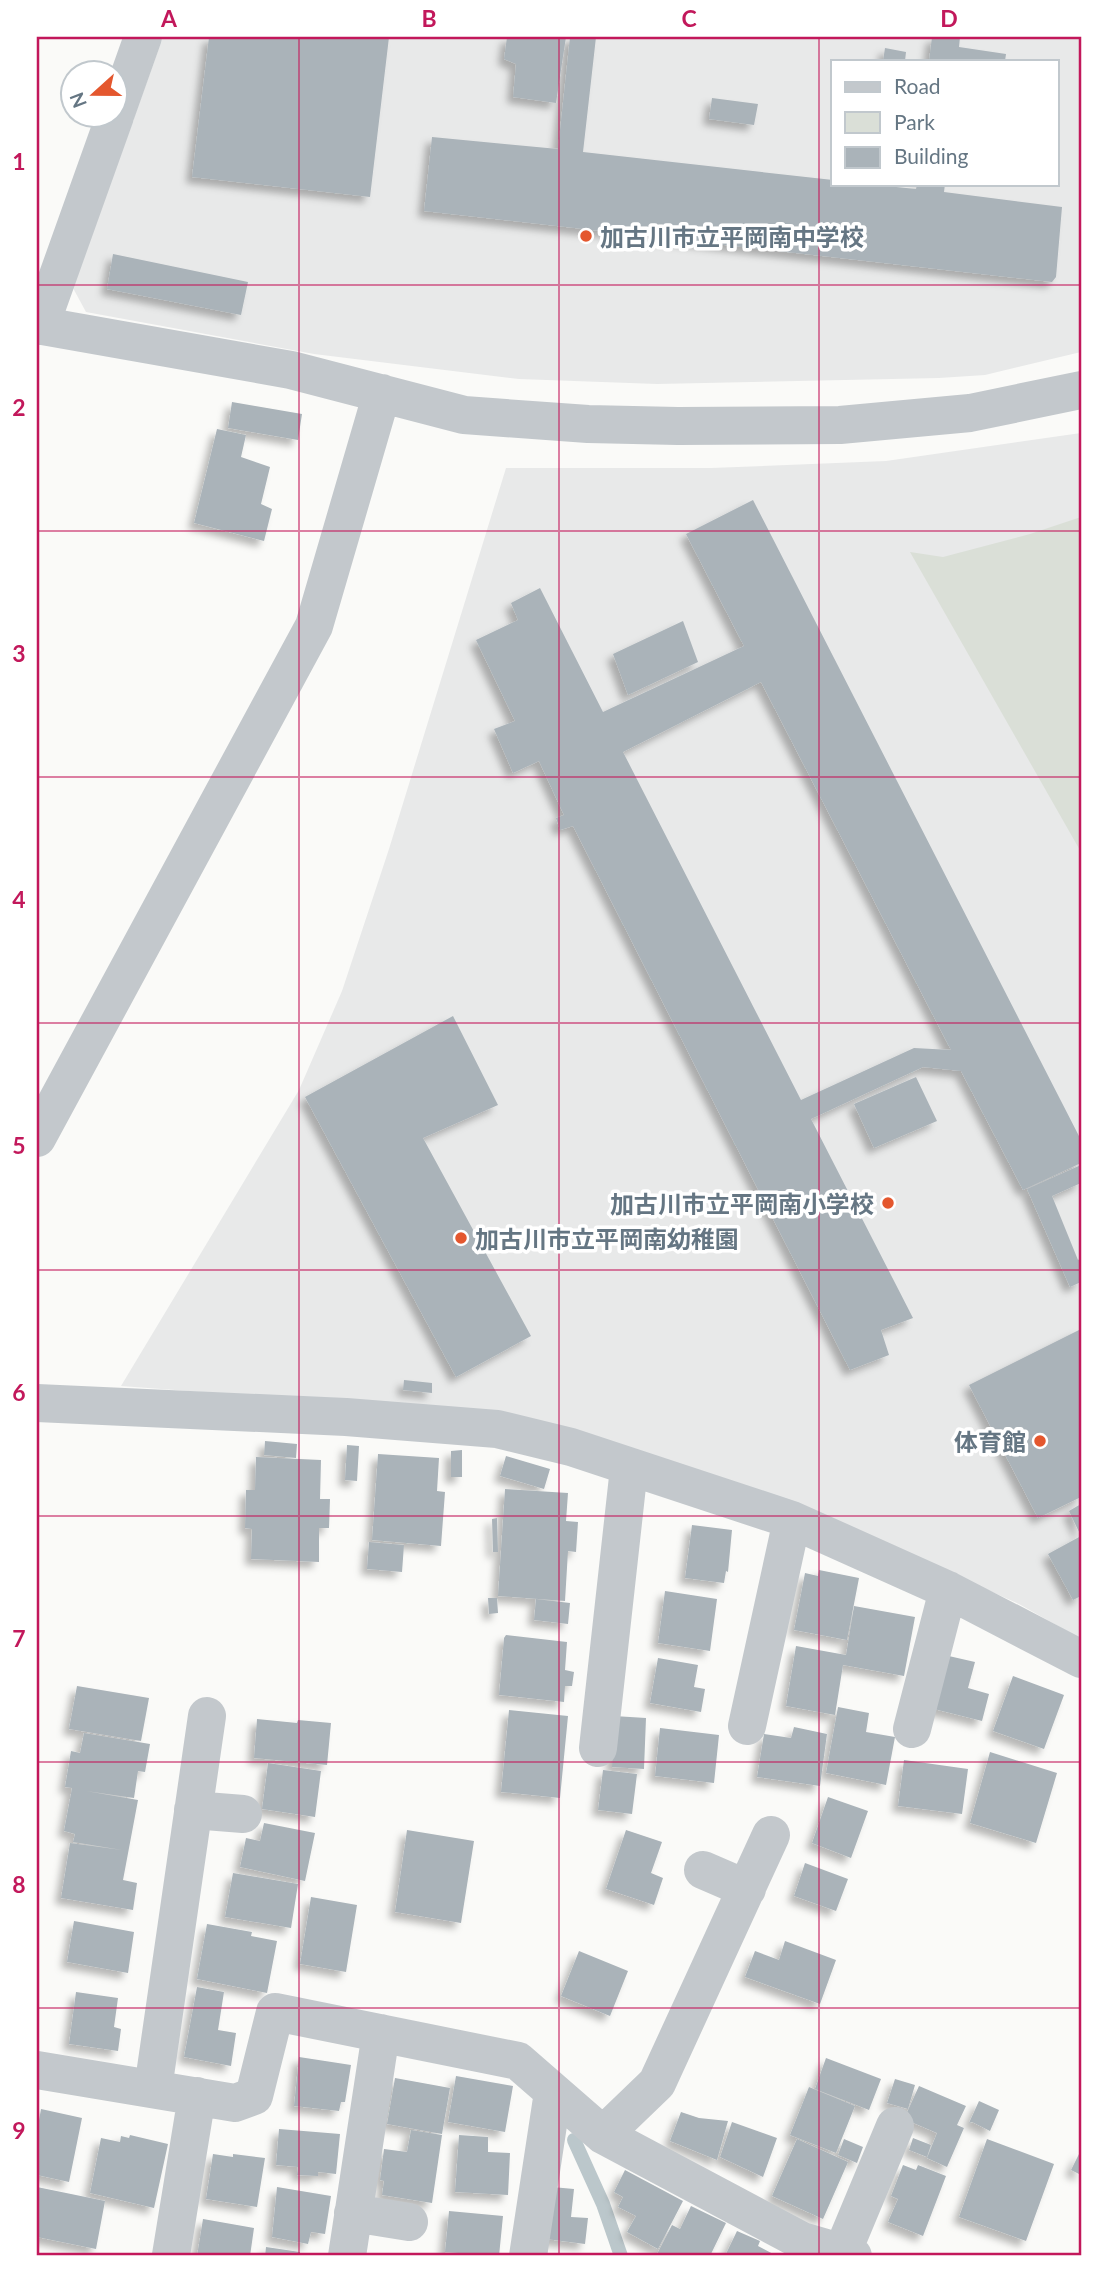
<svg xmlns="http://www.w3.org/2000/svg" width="1118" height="2293" font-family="Lato,'Noto Sans JP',sans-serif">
<defs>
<filter id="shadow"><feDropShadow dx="-6" dy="6" stdDeviation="3.5" flood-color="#0004"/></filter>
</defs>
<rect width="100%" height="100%" fill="#fafaf8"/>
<path fill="#e8e9e9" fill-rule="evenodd" d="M163 37H1081V352L985 375 939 378 657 384 519 379 314 354 86 312 73 288ZM833 61H1057V184H833Z
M1081 433V1639L1019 1604 867 1536 497 1414 121 1386 299 1090 342 991 389 849 506 468H711L886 461Z"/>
<path fill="#dadfd7" d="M1081 517V852L910 552 943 557 1030 534Z"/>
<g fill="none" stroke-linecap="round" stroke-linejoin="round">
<path stroke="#bbc7cb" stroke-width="14" d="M574 2140 603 2204 621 2256"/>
</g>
<path fill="#aab3b9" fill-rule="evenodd" filter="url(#shadow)" d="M209 37H389L370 197 192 177Z
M507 37H566L556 103 513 97 516 64 504 59Z
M570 37H596L583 152 833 180V184H867L916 189 917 184H945L944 192 1062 207 1056 277 1052 282 424 211 432 137 558 149Z
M932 37H960L959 47 1006 54 1005 61H929Z
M885 48 906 52 905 61H883Z
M712 98 758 104 754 125 709 119Z
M113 254 248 282 241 315 107 289Z
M232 402 302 414 298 440 228 428Z
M217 429 246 435 241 457 270 467 261 504 272 509 264 541 194 523Z
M753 500 1081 1140V1163L1023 1190 961 1071 923 1067 811 1119 913 1318 881 1330 889 1355 850 1370 573 826 560 830 556 818 564 815 539 761 513 773 494 729 515 721 476 640 518 620 511 603 540 588 603 712 744 646 686 534ZM761 682 951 1050 914 1048 801 1100 623 752Z
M683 621 698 662 628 695 613 654Z
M453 1016 498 1105 423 1138 531 1336 456 1377 305 1097Z
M916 1077 937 1121 874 1148 854 1104Z
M1081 1165V1183L1052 1196 1078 1260 1081 1258V1282L1070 1287 1027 1189Z
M1081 1329V1497L1038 1518 969 1385Z
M404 1380 432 1383V1393L403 1390Z
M265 1441 297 1444 296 1458 264 1455Z
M347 1445 359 1446 357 1481 345 1480Z
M462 1450V1477H451V1451Z
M378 1454 439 1458 437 1491 445 1492 441 1546 372 1540Z
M506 1456 550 1469 544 1489 500 1476Z
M256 1457 321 1460 320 1499H330L329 1528H319V1562L251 1559 252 1529 245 1528 246 1490H255Z
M505 1489 568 1493 566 1521 578 1522 576 1552 568 1551 565 1601 498 1596Z
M1081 1504V1596L1073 1600 1048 1554 1081 1536 1069 1511Z
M497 1518 498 1552H493L492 1519Z
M692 1525 732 1530 728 1572 726 1571 724 1583 685 1578Z
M369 1542 404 1545 402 1572 367 1569Z
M819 1570 859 1578 847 1640 794 1630 805 1573 818 1576Z
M665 1591 717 1599 710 1651 658 1643Z
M488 1598H497L498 1613 489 1614Z
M536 1599 570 1603 568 1624 534 1620Z
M854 1606 915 1617 904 1676 843 1665 835 1715 786 1706 796 1646 846 1655Z
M506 1635 567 1642 565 1670 574 1672 572 1686H565L564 1702 499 1695 504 1638Z
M940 1654 975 1662 968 1688 989 1694 982 1721 926 1707Z
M658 1658 698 1665 694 1687 705 1689 701 1712 650 1703Z
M1013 1676 1064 1695 1044 1749 993 1731Z
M77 1686 149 1698 141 1741 69 1729Z
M838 1707 869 1713 866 1732 895 1737 886 1785 826 1773Z
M509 1710 568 1716 560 1798 501 1792Z
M614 1716 646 1718 644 1769 612 1767Z
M257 1719 297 1723 298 1720 331 1723 327 1765 254 1758Z
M794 1727 827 1734 820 1786 757 1777 764 1734 791 1738Z
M660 1728 719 1735 714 1783 655 1776Z
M84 1733 150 1744 145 1772 138 1771 134 1798 86 1791 138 1800 123 1880 137 1883 133 1910 61 1898 70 1843 122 1850 73 1842 75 1834 64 1831 72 1788 65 1787 71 1751 80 1753Z
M990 1752 1057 1773 1036 1843 970 1823Z
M904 1760 968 1769 962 1814 898 1806Z
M268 1763 321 1771 315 1817 262 1809Z
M603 1770 637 1774 632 1814 598 1810Z
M828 1797 868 1811 851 1858 812 1843Z
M264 1823 315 1833 305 1881 240 1867 246 1838 260 1841Z
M407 1830 474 1841 461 1923 395 1912Z
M626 1830 662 1842 651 1873 663 1878 654 1905 606 1889Z
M805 1863 848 1879 836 1911 794 1896Z
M233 1873 298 1884 291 1928 225 1917Z
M311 1897 357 1905 346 1972 300 1964Z
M74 1921 134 1932 128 1973 67 1962Z
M207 1924 252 1932 251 1936 277 1941 267 1993 197 1979Z
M785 1941 836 1960 820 2004 745 1977 755 1951 779 1960Z
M579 1951 628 1971 610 2016 561 1996Z
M197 1987 224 1992 218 2030 236 2033 231 2066 184 2057Z
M76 1992 118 1998 114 2027 121 2029 118 2051 69 2044Z
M299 2057 351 2065 345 2102H341L339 2111 294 2106Z
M826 2058 881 2079 869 2110 815 2089Z
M456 2076 513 2086 505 2132 448 2122Z
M395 2078 450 2088 442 2134 387 2124Z
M895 2079 915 2085 908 2109 887 2103Z
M919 2086 966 2106 957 2125 964 2128 947 2167 927 2158 937 2133 904 2119Z
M809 2087 855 2106 836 2153 790 2135Z
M979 2101 999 2110 990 2131 972 2122 969 2123Z
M41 2109 82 2118 69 2182 37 2175V2132Z
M681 2112 699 2118 728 2121 717 2160 670 2141Z
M732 2122 777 2138 763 2177 720 2157Z
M279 2129 340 2134 336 2174 318 2172V2176L297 2175 298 2167 276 2165Z
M411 2130 442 2135 432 2203 382 2195 384 2181 380 2180 384 2149 407 2152Z
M130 2135 168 2144 154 2208 90 2193 101 2138 120 2142 121 2136 129 2138Z
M459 2135 488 2137V2152L510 2153 508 2195 455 2192Z
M913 2138 931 2145 927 2157 909 2150Z
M797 2139 848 2162 823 2219 772 2196Z
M844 2139 863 2147 857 2163 838 2155Z
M987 2139 1054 2164 1026 2241 959 2217Z
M1081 2150V2175L1071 2170Z
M213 2154 233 2157V2154L265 2158 257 2207 206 2199Z
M903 2165 916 2170 918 2165 946 2176 923 2236 888 2222 898 2199 891 2196Z
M625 2170 683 2201 658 2249 627 2232 636 2216 618 2207 623 2197 614 2192Z
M37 2187 105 2201 96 2249 37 2237Z
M277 2187 331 2196 325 2234 311 2232 308 2244 272 2237Z
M552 2187 574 2189 571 2217 588 2218 585 2244 546 2239Z
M691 2206 726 2223 710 2256H656L672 2225 680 2229Z
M449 2211 503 2216 499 2256 445 2252Z
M203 2219 254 2228 250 2256H197Z
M737 2231 760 2241 758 2246 777 2256H725Z
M266 2247 300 2252V2256H265Z"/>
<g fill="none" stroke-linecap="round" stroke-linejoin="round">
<path stroke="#c3c8cc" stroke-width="38" d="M116 113 143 37
M37 325 291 370 464 415 588 424 678 426 840 425 970 413 1081 390
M40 326 115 116
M37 1138 314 626 382 393
M37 1403 346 1417 497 1429 571 1447 792 1520 948 1590 1081 1659
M747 1726 792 1520
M912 1729 948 1590
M598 1748 629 1468
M193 1810 243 1814
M703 1870 747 1889
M37 2070 235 2103 254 2096 275 2012 518 2061 603 2135 802 2241 853 2256
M153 2089 207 1716
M603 2135 657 2083 771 1835
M353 2213 409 2222
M842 2253 895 2126
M171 2255 197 2096
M347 2256 381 2033
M528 2256 553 2092"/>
</g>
<path fill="none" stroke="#c2185b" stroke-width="2" stroke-opacity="0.55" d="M299 37V2256M559 37V2256M819 37V2256M37 285H1081M37 531H1081M37 777H1081M37 1023H1081M37 1270H1081M37 1516H1081M37 1762H1081M37 2008H1081"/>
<g fill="#e4572e" stroke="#fff" stroke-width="2.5">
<circle cx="586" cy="236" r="7"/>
<circle cx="888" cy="1203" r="7"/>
<circle cx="461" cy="1238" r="7"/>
<circle cx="1040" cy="1441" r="7"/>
</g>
<g text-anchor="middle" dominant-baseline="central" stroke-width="7" stroke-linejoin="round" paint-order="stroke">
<g font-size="24" font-weight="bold" fill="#657683" stroke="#fff" text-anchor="start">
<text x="600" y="236">加古川市立平岡南中学校</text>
<text x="874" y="1203" text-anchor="end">加古川市立平岡南小学校</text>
<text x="475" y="1238">加古川市立平岡南幼稚園</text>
<text x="1026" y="1441" text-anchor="end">体育館</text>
</g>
</g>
<rect width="1118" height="2293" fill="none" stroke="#ffffff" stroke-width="77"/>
<rect x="831" y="60" width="228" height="126" fill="#ffffff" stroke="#c1c8cd" stroke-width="2"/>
<rect x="845" y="82" width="35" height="10" fill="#c3c8cc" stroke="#c1c8cd" stroke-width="2"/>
<text x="894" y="94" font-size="21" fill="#657683">Road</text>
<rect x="845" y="112" width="35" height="21" fill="#dadfd7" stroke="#c1c8cd" stroke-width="2"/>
<text x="894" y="130" font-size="21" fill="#657683">Park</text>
<rect x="845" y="147" width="35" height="21" fill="#aab3b9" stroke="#c1c8cd" stroke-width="2"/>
<text x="894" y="164" font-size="21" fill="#657683">Building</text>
<g transform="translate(94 94) rotate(249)"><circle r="33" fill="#ffffff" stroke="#c1c8cd" stroke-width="2"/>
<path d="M0-5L12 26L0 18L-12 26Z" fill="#e4572e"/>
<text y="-10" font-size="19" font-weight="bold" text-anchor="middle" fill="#657683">N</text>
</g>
<rect x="38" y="38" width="1042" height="2216" fill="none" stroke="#c2185b" stroke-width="2.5"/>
<g font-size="23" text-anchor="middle" font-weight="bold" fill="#c2185b">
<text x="169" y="27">A</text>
<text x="429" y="27">B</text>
<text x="689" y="27">C</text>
<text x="949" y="27">D</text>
<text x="19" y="170">1</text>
<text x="19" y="416">2</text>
<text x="19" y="662">3</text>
<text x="19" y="908">4</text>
<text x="19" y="1154">5</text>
<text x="19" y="1401">6</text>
<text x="19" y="1647">7</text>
<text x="19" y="1893">8</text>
<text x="19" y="2139">9</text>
</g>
</svg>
